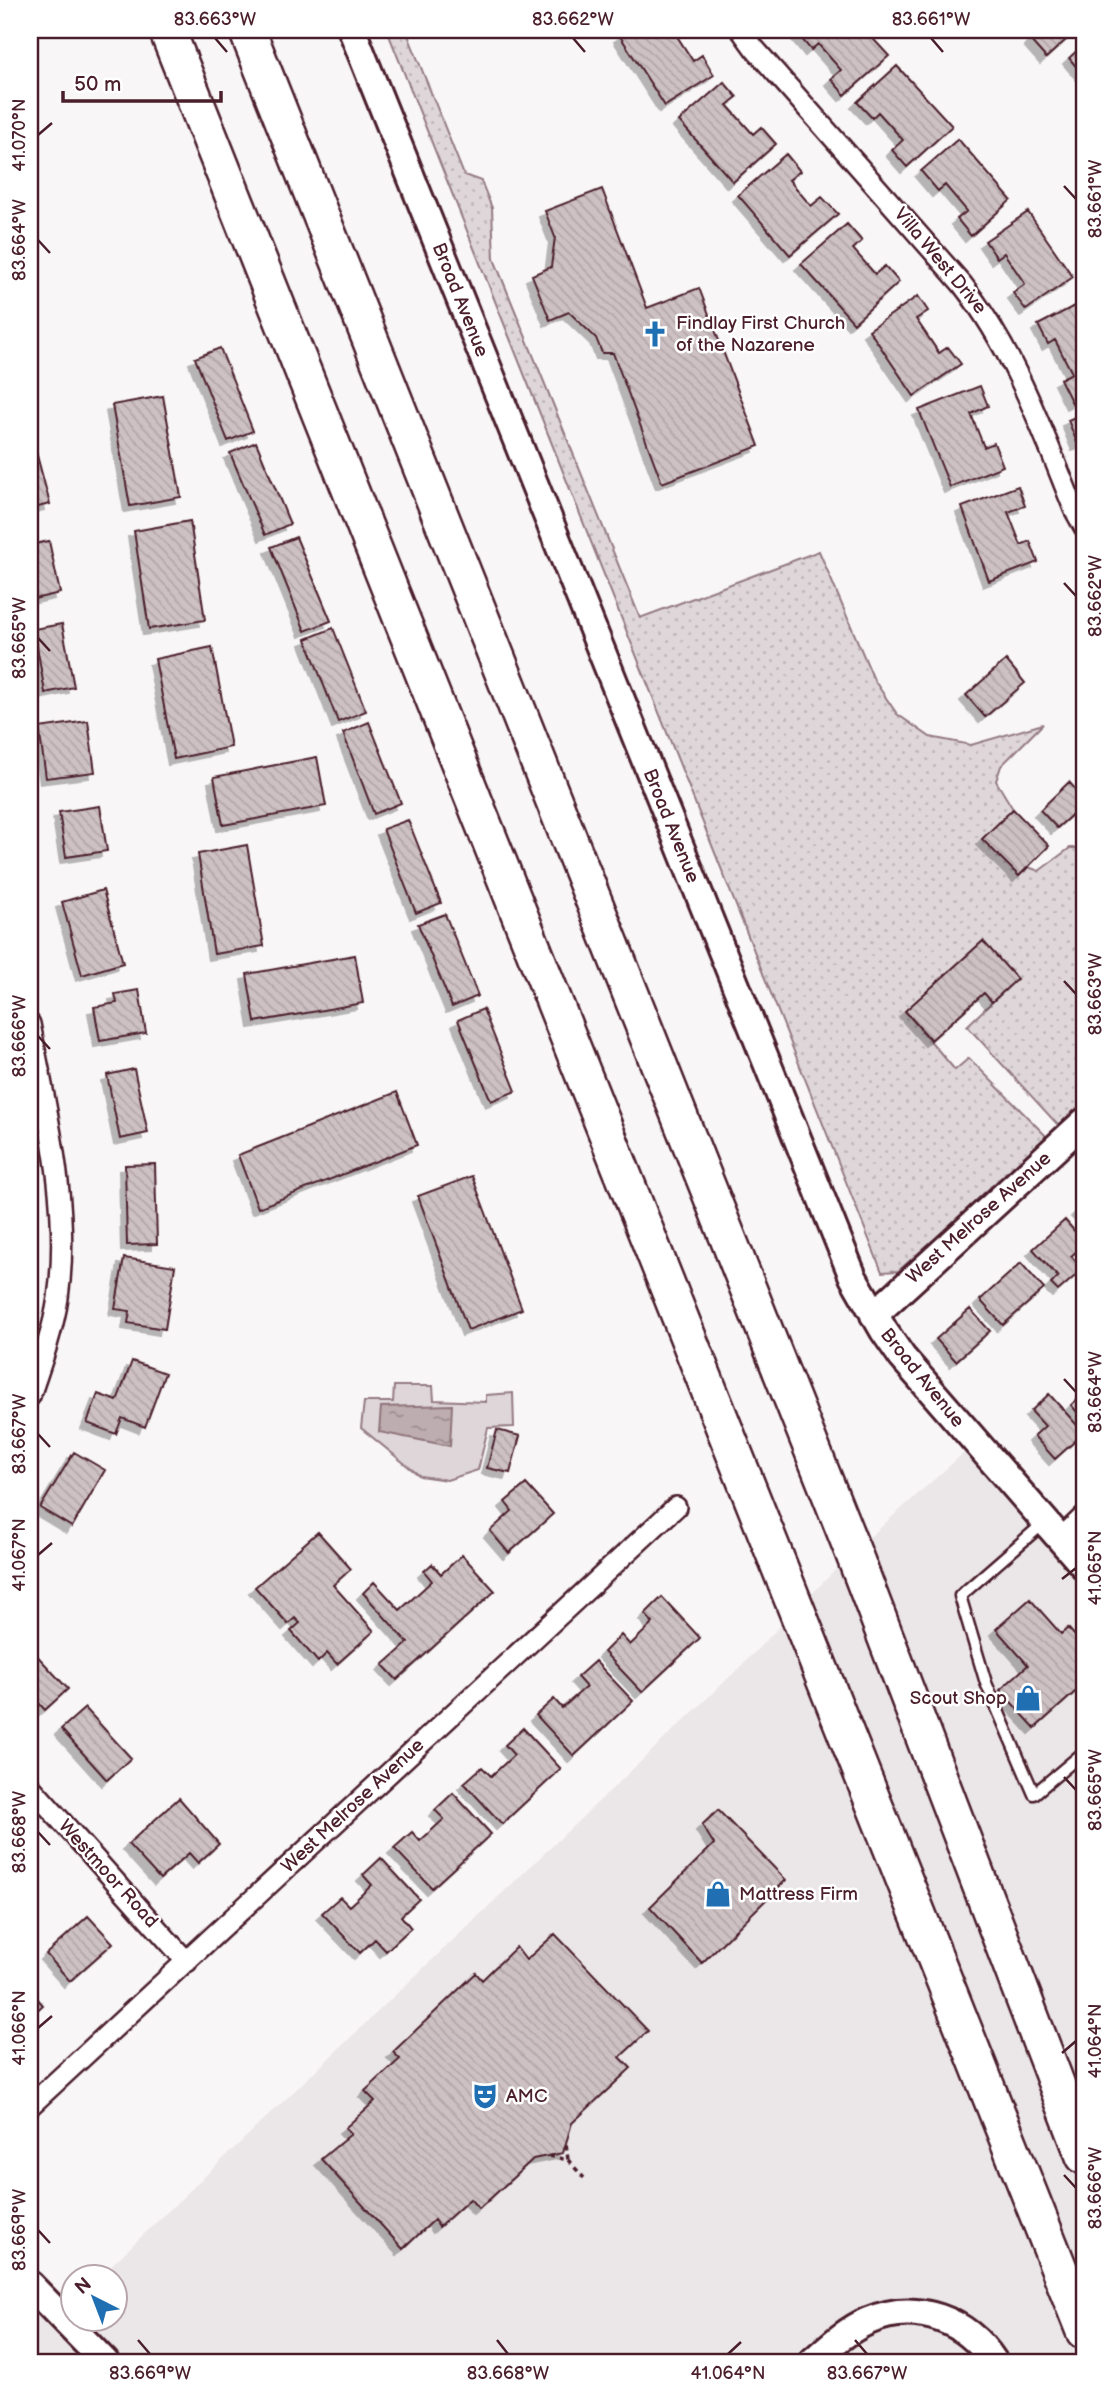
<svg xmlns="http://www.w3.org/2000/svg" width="1114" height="2392" font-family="'Balsamiq Sans',sans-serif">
<defs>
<pattern id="grass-dots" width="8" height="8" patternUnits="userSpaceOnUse" patternTransform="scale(1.75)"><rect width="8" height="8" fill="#ded6d9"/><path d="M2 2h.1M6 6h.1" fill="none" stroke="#c0b7ba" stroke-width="1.8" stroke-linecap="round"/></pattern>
<pattern id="water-ripples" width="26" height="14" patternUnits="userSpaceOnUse" patternTransform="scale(1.75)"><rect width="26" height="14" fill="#bdadb0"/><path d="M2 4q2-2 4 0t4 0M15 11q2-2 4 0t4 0" fill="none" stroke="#9c8c8f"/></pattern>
<pattern id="building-back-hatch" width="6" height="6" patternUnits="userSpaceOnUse" patternTransform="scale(1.75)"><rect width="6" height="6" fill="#cdc1c4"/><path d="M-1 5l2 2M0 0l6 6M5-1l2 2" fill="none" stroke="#b2a5a9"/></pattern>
<filter id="shadow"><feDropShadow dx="-6" dy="6" stdDeviation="0" flood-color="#0004"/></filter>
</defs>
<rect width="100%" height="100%" fill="#f8f6f7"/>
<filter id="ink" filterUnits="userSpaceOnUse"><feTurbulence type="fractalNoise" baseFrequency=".0143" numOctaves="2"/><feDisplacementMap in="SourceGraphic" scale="14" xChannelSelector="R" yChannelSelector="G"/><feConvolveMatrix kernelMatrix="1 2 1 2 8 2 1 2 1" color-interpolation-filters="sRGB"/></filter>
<g filter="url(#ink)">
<path fill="#ebe6e8" d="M975 1443 1084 1566V2362H30V2268L68 2306 73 2302 74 2318H116V2276H100L738 1669 853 1552Z"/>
<path fill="url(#grass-dots)" stroke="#947a82" stroke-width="2" d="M387 30H406L464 175 481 181 492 208 494 259 640 618 819 551 874 680 897 714 930 737 971 745 1043 724 1001 766 996 781 1013 809 983 839 1019 876 1028 867 1039 871 1070 848H1084V1104L1064 1123 1057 1124 967 1026 992 1002 983 941 905 1011 955 1070 969 1058 1045 1135V1142L898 1271 882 1272 880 1267Z"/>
<path fill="#ded6d9" stroke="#947a82" stroke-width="2" d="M394 1386H433L434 1400 486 1402V1395L513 1393 514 1427 488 1428 478 1470 447 1480 420 1476 361 1428 364 1402H393Z"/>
<path fill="url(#water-ripples)" stroke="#8f747b" stroke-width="2" d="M452 1405 450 1446 379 1432 381 1407Z"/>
<path fill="url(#building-back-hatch)" stroke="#4a1f2b" stroke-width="2" filter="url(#shadow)" d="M629 30H673L693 61 702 55 714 75 665 106 620 36Z
M799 30H865L889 56 845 95 831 79 841 70 818 44 811 50 796 32Z
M1039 30H1077L1046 58 1030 40Z
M1084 44V76L1069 58Z
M897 66 952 126 907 167 892 150 903 140 878 112 872 118 857 102Z
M724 82 737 97 727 105 753 134 761 127 776 144 733 182 679 121Z
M958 139 1011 200 971 236 957 219 967 211 945 185 938 191 921 171Z
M786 154 800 171 789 180 811 206 822 197 838 214 790 255 738 195Z
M602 189 647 308 699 288 759 446 662 483 613 353H602L596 338 569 312 550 320 532 275 551 267 555 237 545 211Z
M1028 212 1073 277 1026 310 1013 293 1025 284 1004 253 997 258 985 241Z
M847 224 862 241 853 249 875 274 885 266 899 282 854 323 801 264Z
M918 296 928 311 916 319 939 353 948 347 961 364 914 396 869 330Z
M1084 301V397L1072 403 1060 379 1072 373 1055 340 1048 344 1038 325Z
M220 348 253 431 228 441 195 358Z
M980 386 988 406 971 414 984 447 994 443 1003 466 950 487 919 410Z
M163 396 181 497 130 506 112 405Z
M1084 413V443L1078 445 1068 420Z
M256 442 290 524 265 535 230 453Z
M35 448 50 504 30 509V449Z
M1018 486 1025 506 1008 512 1021 545 1030 541 1038 562 989 581 962 507Z
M190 521 205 620 149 629 134 531Z
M296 537 331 621 305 631 271 547Z
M49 541 60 593 30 600V545Z
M62 624 74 687 45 693 34 629Z
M333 628 366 711 338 722 306 639Z
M212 647 231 747 174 759 155 659Z
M1006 660 1025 683 985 717 966 695Z
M88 721 95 772 46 778 39 728Z
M369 722 401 803 374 814 343 733Z
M317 757 326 806 223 825 214 777Z
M1069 782 1084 799V804L1057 828 1040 810Z
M100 806 107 851 66 857 59 812Z
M1013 809 1049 846 1019 876 982 839Z
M408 820 441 903 416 913 383 829Z
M247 845 264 946 214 954 198 854Z
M103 890 123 963 82 975 62 902Z
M445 914 478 996 452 1007 418 924Z
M983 941 1017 979 992 1002 984 993 931 1040 905 1011Z
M355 955 363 1003 255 1022 247 974Z
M139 990 146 1033 100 1041 94 1007 117 1003 115 994Z
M483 1009 516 1091 491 1101 458 1020Z
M134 1069 148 1133 120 1139 107 1075Z
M397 1092 417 1145 258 1208 238 1155Z
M155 1164 157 1244 127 1245 125 1165Z
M472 1176 522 1309 468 1330 418 1196Z
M1084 1204V1218L1077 1211Z
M1065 1220 1084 1242V1245L1071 1256 1083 1269 1058 1291 1051 1284 1058 1277 1033 1249Z
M124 1258 175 1266 165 1329 128 1323 130 1311 115 1309Z
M1021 1263 1044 1289 1003 1325 980 1300Z
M970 1309 990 1331 956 1361 936 1339Z
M132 1361 165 1373 145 1427 122 1418 116 1434 87 1423 98 1394 117 1401Z
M1084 1393V1420L1071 1405Z
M1049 1394 1084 1433 1055 1459 1034 1436 1045 1426 1031 1411Z
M497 1430 520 1436 510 1473 487 1468Z
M74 1452 105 1470 72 1527 40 1508Z
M526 1484 553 1514 509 1553 490 1531 512 1511 505 1502Z
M318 1532 351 1569 333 1585 374 1631 337 1664 327 1653 318 1662 291 1631 300 1623 295 1618 288 1624 255 1587Z
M462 1555 495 1591 397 1680 383 1665 408 1643 363 1593 374 1582 400 1610 432 1581 424 1571 432 1564 441 1574Z
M662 1597 700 1638 642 1692 604 1652 621 1635 630 1645 653 1623 645 1614Z
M1030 1599 1061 1634 1068 1628 1084 1646V1684L1035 1728 1000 1690 1028 1665 996 1629Z
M30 1648 68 1689 45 1710 30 1693Z
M595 1661 633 1701 574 1756 536 1715 554 1699 562 1708 586 1687 577 1677Z
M85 1708 131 1758 107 1780 61 1729Z
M523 1728 561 1769 502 1824 464 1783 482 1767 491 1776 514 1755 505 1745Z
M453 1793 491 1834 432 1888 394 1848 412 1832 420 1841 444 1819 435 1810Z
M179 1798 219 1844 198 1863 189 1853 160 1879 128 1844Z
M718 1810 786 1880 702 1963 650 1907 714 1844 702 1825Z
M381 1858 419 1899 401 1916 411 1928 386 1951 375 1939 360 1953 322 1913 340 1897 349 1906 372 1885 363 1875Z
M88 1916 113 1943 70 1981 46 1954Z
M555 1934 648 2031 620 2057 631 2068 572 2123 563 2153 533 2159 479 2209 470 2199 439 2227 434 2220 403 2249 321 2159 351 2134 345 2128 375 2101 365 2091 400 2059 393 2052 476 1973 482 1980 516 1947 526 1960Z
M30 1990 43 2005 30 2017Z"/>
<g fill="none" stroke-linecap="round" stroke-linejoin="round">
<g stroke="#4a1f2b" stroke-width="15">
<path id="lane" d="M1045 1522 960 1596 986 1683 1034 1794 1084 1752"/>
</g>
<g stroke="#4a1f2b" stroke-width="24">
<path id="street" d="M741 30 754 48 962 284C1015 352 1042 430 1074 509L1084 527
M30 1024C47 1113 71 1207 58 1298 53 1331 41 1364 30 1396
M1060 1539 1084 1516
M30 1786 187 1962
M30 2106 676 1507"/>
</g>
<g stroke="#4a1f2b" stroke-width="32">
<path id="secondary" d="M352 30 853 1277 884 1331 902 1357 1084 1566
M874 1315 1084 1122
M30 2285 105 2362
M812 2362C829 2347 847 2330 868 2321 917 2300 967 2320 994 2362"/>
</g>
<g stroke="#4a1f2b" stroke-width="40">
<path id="highway" d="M167 30 1084 2331
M247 30 853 1552 1084 2156"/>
</g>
<path stroke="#4a1f2b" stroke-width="3.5" stroke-dasharray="5 5" stroke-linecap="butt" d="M549 2156 568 2160 566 2143
M568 2160 584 2178"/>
<use href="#lane" stroke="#fff" stroke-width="10"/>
<use href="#street" stroke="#fff" stroke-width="19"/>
<use href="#secondary" stroke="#fff" stroke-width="26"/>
<use href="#highway" stroke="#fff" stroke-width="35"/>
</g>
</g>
<path fill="none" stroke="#4a1f2b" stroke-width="2.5" d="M215 38 227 52M573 38 585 52M931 38 943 52M38 135 52 123M1064 186 1076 199M38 240 50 253M1064 583 1076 596M38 638 50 651M1064 981 1076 994M38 1036 50 1049M1064 1379 1076 1392M38 1434 50 1447M38 1555 52 1543M1062 1579 1076 1568M1064 1777 1076 1790M38 1832 50 1845M38 2028 52 2016M1062 2053 1076 2041M1064 2175 1076 2188M38 2230 50 2243M138 2340 150 2354M497 2340 508 2354M855 2340 867 2354M728 2354 741 2342"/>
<defs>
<g id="church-bare" transform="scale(2.1)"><path d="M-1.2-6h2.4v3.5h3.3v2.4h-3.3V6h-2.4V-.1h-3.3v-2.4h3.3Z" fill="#1f6fb2" stroke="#fff" stroke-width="2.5" paint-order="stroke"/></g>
<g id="shop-bare" transform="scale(2.1)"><path d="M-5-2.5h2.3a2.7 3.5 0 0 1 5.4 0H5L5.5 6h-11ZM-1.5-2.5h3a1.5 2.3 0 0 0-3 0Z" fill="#1f6fb2" stroke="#fff" stroke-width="2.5" paint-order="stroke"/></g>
<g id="theatre-bare" transform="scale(2.1)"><path d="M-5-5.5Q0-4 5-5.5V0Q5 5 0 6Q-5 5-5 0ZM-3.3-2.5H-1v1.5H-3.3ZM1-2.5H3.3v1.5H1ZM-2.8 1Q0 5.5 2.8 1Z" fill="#1f6fb2" stroke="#fff" stroke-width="2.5" paint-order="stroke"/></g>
</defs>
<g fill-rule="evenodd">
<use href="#church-bare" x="655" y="334"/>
<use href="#shop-bare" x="1028" y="1698"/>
<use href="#shop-bare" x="718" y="1894"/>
<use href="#theatre-bare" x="485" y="2096"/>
</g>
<g text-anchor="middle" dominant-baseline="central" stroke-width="5" stroke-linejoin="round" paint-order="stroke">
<g font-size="19" fill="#4a1f2b" stroke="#fff">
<text transform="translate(940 261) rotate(50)">Villa West Drive</text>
<text transform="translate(460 300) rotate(68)">Broad Avenue</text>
<text transform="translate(671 826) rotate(68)">Broad Avenue</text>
<text transform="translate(979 1218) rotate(-42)">West Melrose Avenue</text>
<text transform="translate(922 1378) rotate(51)">Broad Avenue</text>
<text transform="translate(353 1806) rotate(-43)">West Melrose Avenue</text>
<text transform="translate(108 1874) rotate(48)">Westmoor Road</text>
</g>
<g font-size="19" fill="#4a1f2b" stroke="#fff" text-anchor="start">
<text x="676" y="323">Findlay First Church<tspan x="676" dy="22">of the Nazarene</tspan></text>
<text x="1007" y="1698" text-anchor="end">Scout Shop</text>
<text x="739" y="1894">Mattress Firm</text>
<text x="506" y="2096">AMC</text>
</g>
</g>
<rect width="1114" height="2392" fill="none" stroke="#fff" stroke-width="77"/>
<g transform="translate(94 2298) rotate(318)"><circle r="33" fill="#ffffff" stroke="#b7a5aa" stroke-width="2"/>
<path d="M0-5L12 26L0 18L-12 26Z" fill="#1f6fb2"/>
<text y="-10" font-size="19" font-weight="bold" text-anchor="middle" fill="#4a1f2b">N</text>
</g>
<path d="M63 91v10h158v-10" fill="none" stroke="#4a1f2b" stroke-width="3.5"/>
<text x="74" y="91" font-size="21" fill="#4a1f2b" stroke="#ffffff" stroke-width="5" paint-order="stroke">50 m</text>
<rect x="38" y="38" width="1038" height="2316" fill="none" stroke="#4a1f2b" stroke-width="2.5"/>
<g font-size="18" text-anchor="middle" fill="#4a1f2b">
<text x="215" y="25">83.663°W</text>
<text x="573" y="25">83.662°W</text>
<text x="931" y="25">83.661°W</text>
<text transform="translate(19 135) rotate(-90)" y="6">41.070°N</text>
<text transform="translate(1095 199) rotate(-90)" y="6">83.661°W</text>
<text transform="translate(19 240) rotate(-90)" y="6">83.664°W</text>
<text transform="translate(1095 596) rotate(-90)" y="6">83.662°W</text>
<text transform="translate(19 638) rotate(-90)" y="6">83.665°W</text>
<text transform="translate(1095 994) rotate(-90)" y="6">83.663°W</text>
<text transform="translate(19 1036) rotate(-90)" y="6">83.666°W</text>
<text transform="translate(1095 1392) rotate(-90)" y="6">83.664°W</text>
<text transform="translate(19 1434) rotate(-90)" y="6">83.667°W</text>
<text transform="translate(19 1555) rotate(-90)" y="6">41.067°N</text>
<text transform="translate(1095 1568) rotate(-90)" y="6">41.065°N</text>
<text transform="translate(1095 1790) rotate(-90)" y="6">83.665°W</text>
<text transform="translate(19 1832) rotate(-90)" y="6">83.668°W</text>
<text transform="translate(19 2028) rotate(-90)" y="6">41.066°N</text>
<text transform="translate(1095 2041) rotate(-90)" y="6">41.064°N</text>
<text transform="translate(1095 2188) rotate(-90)" y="6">83.666°W</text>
<text transform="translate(19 2230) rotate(-90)" y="6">83.669°W</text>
<text x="150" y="2379">83.669°W</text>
<text x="508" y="2379">83.668°W</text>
<text x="728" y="2379">41.064°N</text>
<text x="867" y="2379">83.667°W</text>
</g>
</svg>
